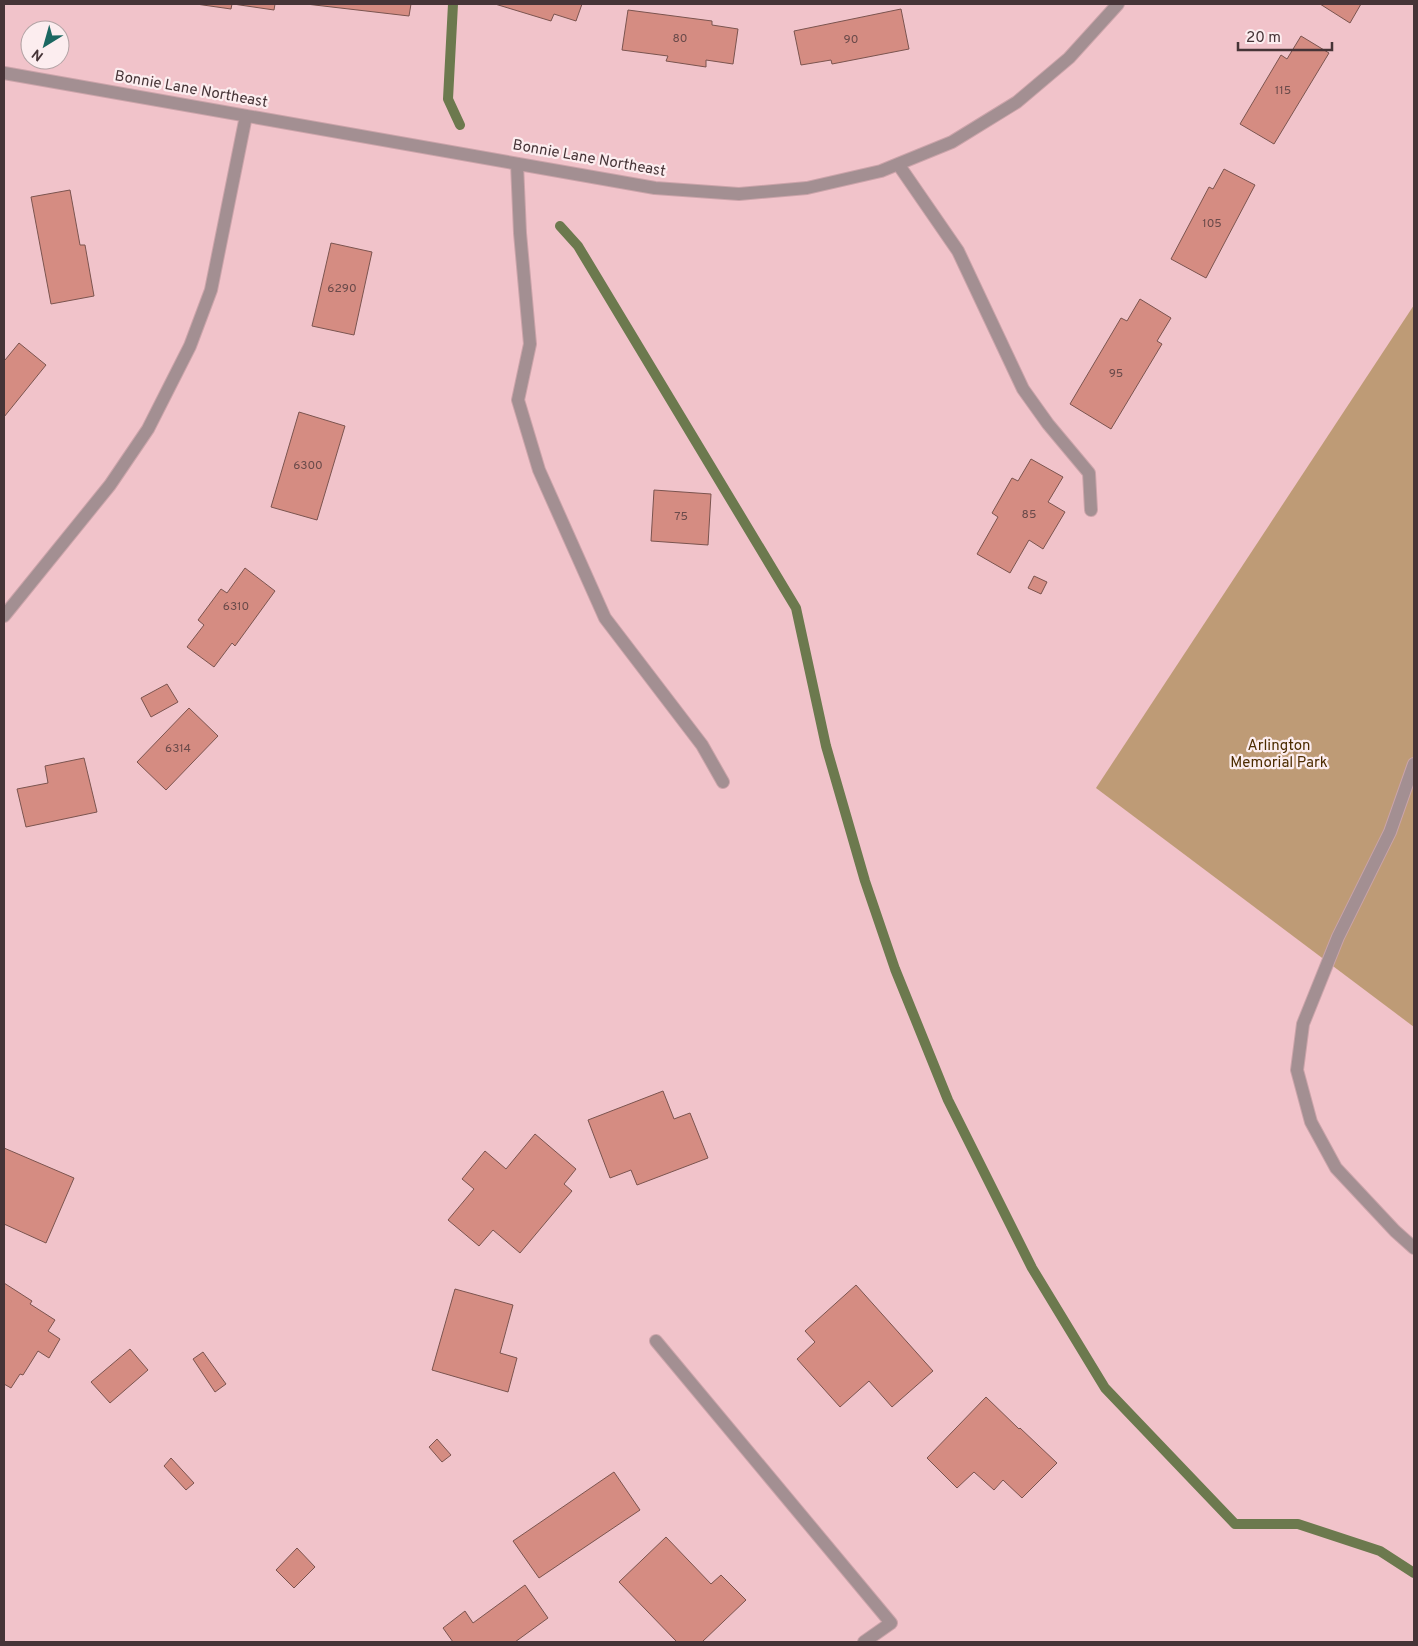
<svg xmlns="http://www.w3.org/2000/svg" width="1418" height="1646" font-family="Overpass,sans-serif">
<rect width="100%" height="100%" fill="#f1c3ca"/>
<path fill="#be9b76" d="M1414 305V1027L1096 788Z"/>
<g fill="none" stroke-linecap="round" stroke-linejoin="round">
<path stroke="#6c794e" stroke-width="10" d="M453 4 448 99 460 125
M560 226 578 246 796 608 826 746 865 881 895 969 948 1100 1032 1268 1105 1388 1235 1524H1298L1380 1551 1414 1573"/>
</g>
<path fill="#d58c82" stroke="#7b544f" d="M196 4H232L231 9Z
M233 4H275L274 10Z
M306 4H411L409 16Z
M495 4H582L576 21 554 14 551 21Z
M1320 4H1361L1350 23Z
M901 9 909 49 832 64 831 60 801 65 794 31Z
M628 10 712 21V25L738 29 733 64 706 60V67L666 61 668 56 622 50Z
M1301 36 1329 53 1274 144 1240 124 1281 55 1287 59Z
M1224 169 1255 185 1206 278 1171 259 1209 187 1213 189Z
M70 190 80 245H85L94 296 51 304 31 197Z
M331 243 372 252 354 335 312 326Z
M1140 299 1171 318 1157 341 1162 344 1111 429 1070 404 1121 318 1127 321Z
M19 343 46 365 4 417V359L5 360Z
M299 412 345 426 317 520 271 507Z
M1031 459 1063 477 1048 502 1065 512 1043 549 1029 540 1010 573 977 554 998 517 992 513 1012 478 1018 481Z
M654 490 711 494 708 545 651 541Z
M245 568 275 591 235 646 232 643 214 667 187 647 204 625 198 620 221 589 227 593Z
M1034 576 1047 582 1041 594 1028 588Z
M167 684 178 702 151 717 141 698Z
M189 708 218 736 166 790 137 762Z
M84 758 97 812 26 827 17 789 48 783 45 766Z
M663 1091 674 1119 690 1113 708 1158 637 1185 631 1170 610 1178 588 1120Z
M535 1134 576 1169 564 1184 572 1191 520 1253 493 1230 479 1246 448 1220 474 1189 462 1179 485 1151 506 1169Z
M4 1148 74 1178 46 1243 4 1224Z
M4 1283 32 1301 30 1304 55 1320 48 1331 60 1339 49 1358 38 1351 23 1375 20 1374 11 1388 4 1384Z
M856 1285 933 1371 892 1407 869 1381 840 1407 797 1359 815 1342 805 1331Z
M455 1289 513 1305 500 1353 517 1358 508 1392 432 1370Z
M130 1349 148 1370 110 1403 91 1382Z
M203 1352 226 1384 215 1392 193 1359Z
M986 1397 1019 1429 1020 1428 1057 1463 1022 1498 1003 1480 994 1490 974 1472 957 1488 927 1458Z
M437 1439 451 1455 442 1462 429 1447Z
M171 1458 194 1483 186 1490 164 1466Z
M614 1472 640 1510 539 1578 513 1541Z
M666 1537 711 1584 721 1575 746 1600 702 1642H677L619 1582Z
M297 1548 315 1567 294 1588 276 1570Z
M525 1585 548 1618 515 1642H453L443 1628 465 1611 473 1623Z"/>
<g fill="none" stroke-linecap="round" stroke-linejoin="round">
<g stroke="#cba4aa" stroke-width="14">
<path id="minor" d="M4 73 655 188 739 194 807 188 881 171 898 164 952 142 1017 102 1069 58 1118 4
M517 164 520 233 530 344 518 400 539 470 605 618 702 745 723 782
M898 164 958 251 1023 389 1048 424 1089 473 1091 510
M4 616 110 485 148 429 190 346 211 290 246 116
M1414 764 1390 832 1338 937 1303 1024 1297 1070 1311 1122 1336 1168 1395 1231 1414 1248
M656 1341 891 1623 864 1642"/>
</g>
<use href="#minor" stroke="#a38f92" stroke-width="12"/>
</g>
<g text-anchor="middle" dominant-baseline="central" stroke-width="4.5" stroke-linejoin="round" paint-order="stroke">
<g font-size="12" fill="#6a4a4a">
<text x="680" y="39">80</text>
<text x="851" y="40">90</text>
<text x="1283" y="91">115</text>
<text x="1212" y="224">105</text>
<text x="342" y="289">6290</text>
<text x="1116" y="374">95</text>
<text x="308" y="466">6300</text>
<text x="1029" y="515">85</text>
<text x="681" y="517">75</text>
<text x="236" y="607">6310</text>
<text x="178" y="749">6314</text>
</g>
<g font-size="15" fill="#463437" stroke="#fcedef">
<text transform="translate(191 90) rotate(10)">Bonnie Lane Northeast</text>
<text transform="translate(589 159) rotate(10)">Bonnie Lane Northeast</text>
</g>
<g font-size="15" fill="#4c2c00" stroke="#fcedef">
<text x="1279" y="746">Arlington<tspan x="1279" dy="17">Memorial Park</tspan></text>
</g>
</g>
<rect width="1418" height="1646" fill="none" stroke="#463437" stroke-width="10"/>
<g transform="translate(45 45) rotate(217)"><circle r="24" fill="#fcedef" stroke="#b3a3a5"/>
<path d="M0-4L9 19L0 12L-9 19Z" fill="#1b6761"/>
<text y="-8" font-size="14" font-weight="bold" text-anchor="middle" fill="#463437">N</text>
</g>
<path d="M1238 42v8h94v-8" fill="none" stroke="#463437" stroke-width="2.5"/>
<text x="1246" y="42" font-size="15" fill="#463437" stroke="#fcedef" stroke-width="4" paint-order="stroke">20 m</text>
</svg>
